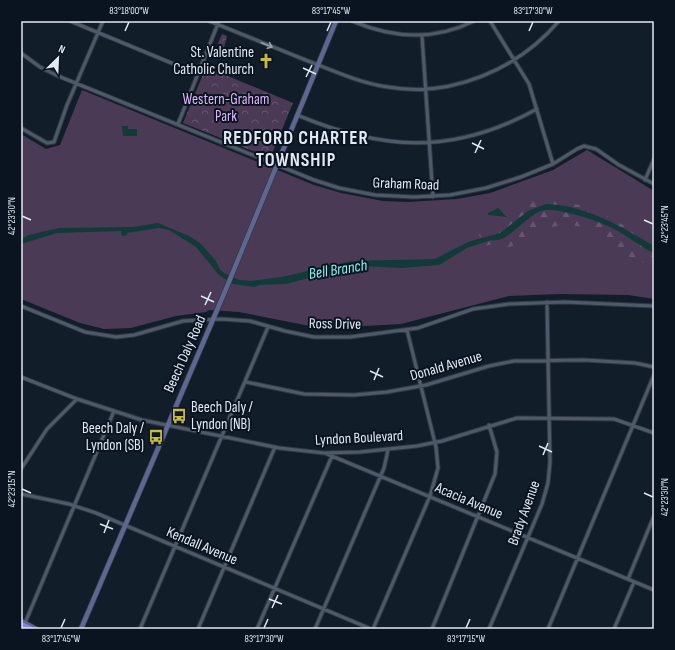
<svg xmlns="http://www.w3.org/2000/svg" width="675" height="650" font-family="'Sofia Sans Condensed',sans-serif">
<defs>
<pattern id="forest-firs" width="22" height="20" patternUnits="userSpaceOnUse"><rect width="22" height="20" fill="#4b3a55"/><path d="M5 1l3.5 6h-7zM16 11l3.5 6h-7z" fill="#65566e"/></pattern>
<pattern id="park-crowns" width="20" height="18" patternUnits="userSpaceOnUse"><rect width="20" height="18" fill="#4b3a55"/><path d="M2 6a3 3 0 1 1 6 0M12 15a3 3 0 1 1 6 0" fill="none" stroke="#65566e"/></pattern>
</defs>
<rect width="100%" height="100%" fill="#121d2a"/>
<path fill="#4b3a55" d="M82 90 314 185 341 193 383 201 407 202 457 199 490 193 553 170 587 150 654 191V299L628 295 559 294 509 296 401 324 347 327 320 328 239 312 209 310 206 312 176 316 131 328 104 329 80 323 21 299V134L46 149 60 145Z"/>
<path fill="url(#forest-firs)" d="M549 198 584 206 601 213 654 242V267L630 257 615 248 607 237 592 230 578 226 561 225 530 232 517 244 504 249 499 243 483 246 479 234 497 229 521 213 525 206 537 199Z"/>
<path fill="url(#park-crowns)" d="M222 34 227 36 223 52 220 51 218 43Z
M206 67 293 103 270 158 183 123Z"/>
<path fill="#113a39" d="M122 126H128V129H137V136H123Z
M546 204C588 206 618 225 654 246V253C639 246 627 235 612 228 600 222 586 217 572 214 563 212 555 209 545 210 528 212 508 245 491 240L467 248 439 265 401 268 360 266 346 268 286 284 259 285 254 287 233 284 219 275 196 247 169 230 159 228 127 233V235L122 236 121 231 57 233 21 244V239L29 235 59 228 133 227 158 223 189 236 200 243 216 261 220 270 226 274 239 280 251 281 282 277 351 261 435 259 468 242 500 233 528 211Z
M498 208 507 217 488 215V213Z"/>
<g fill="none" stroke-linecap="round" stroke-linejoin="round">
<g stroke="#323943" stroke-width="5">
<path id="minor" d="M70 21 198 74
M209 21C242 34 275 48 308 61 334 71 360 83 388 87 452 98 518 69 559 21
M352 21C392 38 434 41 474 21
M490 21 529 84 553 164
M422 36 433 197
M21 53 40 67 58 76 314 180 339 188 375 195 414 197 450 195 486 188 521 177 553 164 577 149 584 146 596 149 619 165 654 184
M297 115C383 151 454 155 537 109
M178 124 219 21
M21 128 47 143 54 142 67 105 103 21
M645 180 654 159
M21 306 85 332 116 337 134 335 183 321 221 319 250 321 285 331 314 337H350L418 328 473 309 509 304 565 302 654 306
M21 377 77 399 142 420 279 448 324 453 360 452 417 446 442 441 517 418 614 419 654 433
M246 382 304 394 354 395 387 392 426 385 489 366 514 361 584 360 635 363 654 367
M327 454 654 590
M21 469 47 429 77 399
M21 494 69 504 96 513 371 629
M628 579 654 516
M25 623 114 411
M140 629 268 327
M198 629 275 447
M257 629 332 456
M315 629 384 468 388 450
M373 629 430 496 438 468 436 447 407 330
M432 629 495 474 497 452 489 425
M489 629 542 504 548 483 550 462 547 302
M548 629 654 375
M614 629 634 582"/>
</g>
<g stroke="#323943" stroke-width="6">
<path id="secondary" d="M21 621 36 629
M81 629 226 289 336 21"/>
</g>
<g stroke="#323943" stroke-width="8">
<path id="motorway" d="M21 625 30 629"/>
</g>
<use href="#minor" stroke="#4d5a69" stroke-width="3"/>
<use href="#secondary" stroke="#5e6692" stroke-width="4.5"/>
<use href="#motorway" stroke="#8682f2" stroke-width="6"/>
</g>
<defs><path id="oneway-shaft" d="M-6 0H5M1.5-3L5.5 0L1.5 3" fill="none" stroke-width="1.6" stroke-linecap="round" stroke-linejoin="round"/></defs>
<use stroke="#97a2ae" href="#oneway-shaft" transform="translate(267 45) rotate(22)"/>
<path fill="none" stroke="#e1e9f2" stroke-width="1.5" d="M125 31 129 22M327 31 331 22M529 31 533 22M303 68 316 74M306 77 312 65M472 143 484 149M475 153 481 140M22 216 31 220M644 220 653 224M201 296 214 302M205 305 211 292M370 371 383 377M374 380 379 368M539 446 552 452M543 455 548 443M22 489 31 493M644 493 653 497M100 524 113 529M104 533 109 520M269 599 282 604M272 608 278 595M61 628 65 619M264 628 268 619M466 628 470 619"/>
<defs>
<g id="church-bare" transform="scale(1.2)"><path d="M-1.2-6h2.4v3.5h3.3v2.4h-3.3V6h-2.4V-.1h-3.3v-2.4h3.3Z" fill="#c8bb3b" stroke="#091420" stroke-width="2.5" paint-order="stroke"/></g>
<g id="bus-bare" transform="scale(1.2)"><path d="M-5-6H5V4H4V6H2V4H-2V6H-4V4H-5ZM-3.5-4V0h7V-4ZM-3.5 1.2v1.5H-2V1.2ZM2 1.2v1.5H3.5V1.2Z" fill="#c8bb3b" stroke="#091420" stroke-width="2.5" paint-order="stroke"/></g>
</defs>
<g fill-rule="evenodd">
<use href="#church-bare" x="266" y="61"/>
<use href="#bus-bare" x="179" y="416"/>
<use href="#bus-bare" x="156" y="437"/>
</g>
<g text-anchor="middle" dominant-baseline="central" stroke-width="4" stroke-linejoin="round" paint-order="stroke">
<g font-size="15" fill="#e1e9f2" stroke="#091420" text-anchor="end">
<text x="254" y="52">St. Valentine<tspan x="254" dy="17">Catholic Church</tspan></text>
<text x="191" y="407" text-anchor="start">Beech Daly /<tspan x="191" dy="17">Lyndon (NB)</tspan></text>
<text x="144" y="428">Beech Daly /<tspan x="144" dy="17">Lyndon (SB)</tspan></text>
</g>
<g font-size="15" fill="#e1b6fb" stroke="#091420">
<text x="226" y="99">Western-Graham<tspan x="226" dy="17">Park</tspan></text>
</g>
<g font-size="15" fill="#e1e9f2" stroke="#091420">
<text transform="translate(406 184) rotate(2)">Graham Road</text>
<text transform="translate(335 324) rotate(1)">Ross Drive</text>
<text transform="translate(185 354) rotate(-66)">Beech Daly Road</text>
<text transform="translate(446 366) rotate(-16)">Donald Avenue</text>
<text transform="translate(359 438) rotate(-3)">Lyndon Boulevard</text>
<text transform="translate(469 501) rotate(23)">Acacia Avenue</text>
<text transform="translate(524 513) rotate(-70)">Brady Avenue</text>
<text transform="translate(202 546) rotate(23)">Kendall Avenue</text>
</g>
<g font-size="16" font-style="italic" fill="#82f5f1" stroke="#091420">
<text transform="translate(338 270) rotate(-9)">Bell Branch</text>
</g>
<g font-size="19" font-weight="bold" letter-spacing="1" fill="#e1e9f2" stroke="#091420">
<text x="296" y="138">REDFORD CHARTER<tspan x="296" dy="22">TOWNSHIP</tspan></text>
</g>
</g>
<rect width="675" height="650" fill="none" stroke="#091420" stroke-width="44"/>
<g transform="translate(58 58) rotate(24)" stroke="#091420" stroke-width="3" paint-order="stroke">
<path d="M0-3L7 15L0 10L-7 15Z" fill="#e1e9f2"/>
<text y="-6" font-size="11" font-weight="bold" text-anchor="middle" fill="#e1e9f2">N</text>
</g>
<rect x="22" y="22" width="631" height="606" fill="none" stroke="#e1e9f2" stroke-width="1.5"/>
<g font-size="10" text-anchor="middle" fill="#e1e9f2">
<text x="129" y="14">83°18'00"W</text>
<text x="331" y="14">83°17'45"W</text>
<text x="533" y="14">83°17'30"W</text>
<text transform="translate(11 216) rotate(-90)" y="4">42°23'30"N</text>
<text transform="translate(664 224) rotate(-90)" y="4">42°23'45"N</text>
<text transform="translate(11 489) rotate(-90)" y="4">42°23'15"N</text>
<text transform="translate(664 497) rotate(-90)" y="4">42°23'30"N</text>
<text x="61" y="642">83°17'45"W</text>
<text x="264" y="642">83°17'30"W</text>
<text x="466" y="642">83°17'15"W</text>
</g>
</svg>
